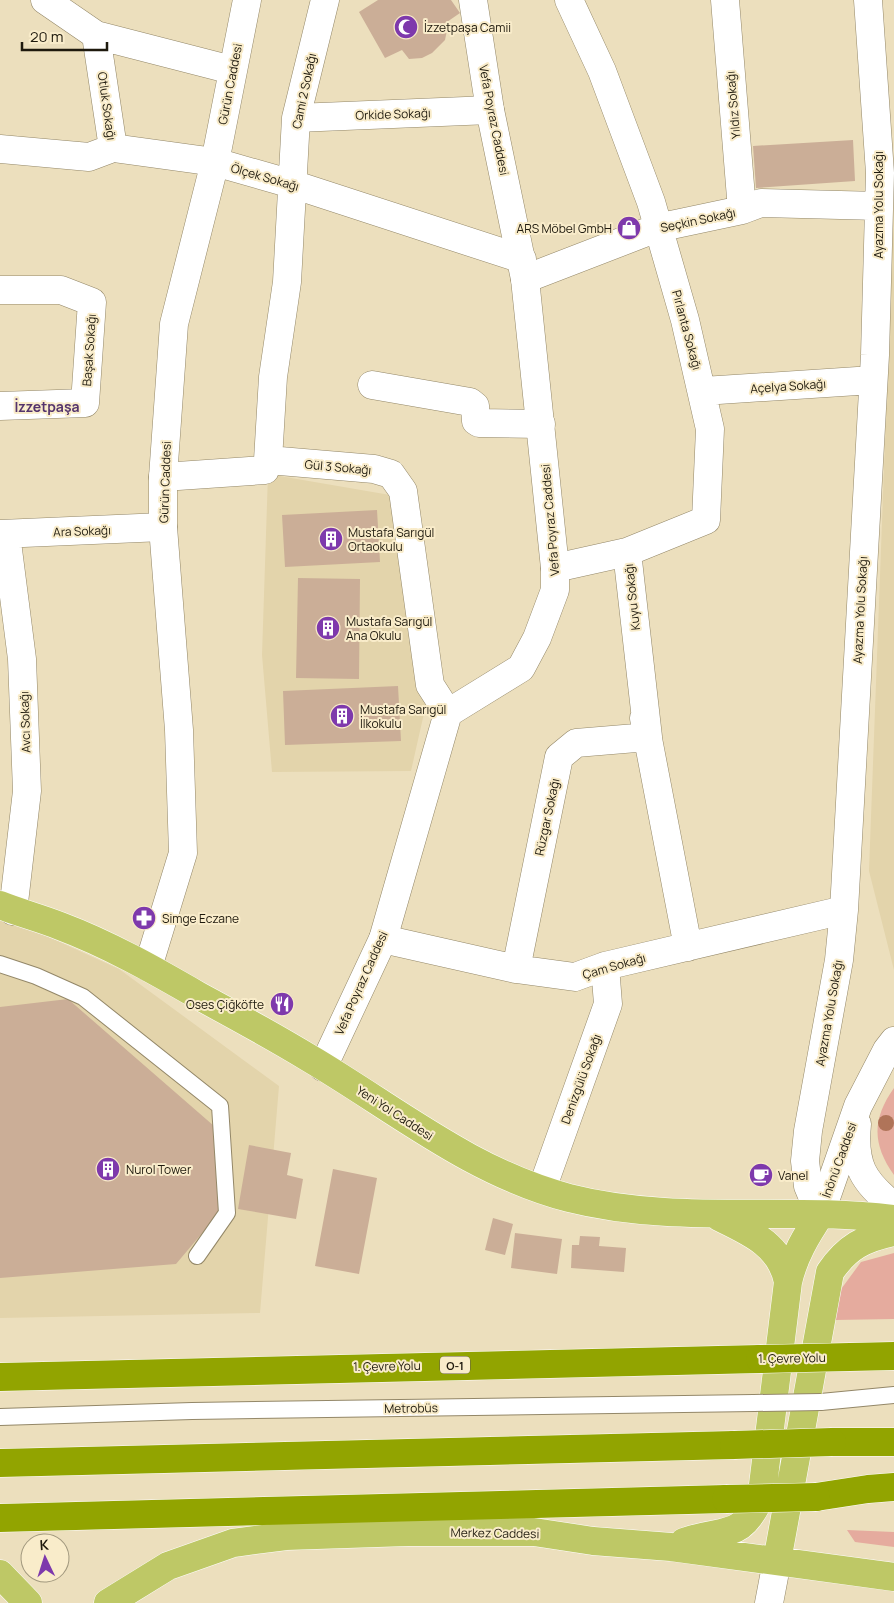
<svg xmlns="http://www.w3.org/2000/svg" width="894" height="1603" font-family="Manrope,sans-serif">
<rect width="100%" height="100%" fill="#ecdfbd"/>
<path fill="#e3d4ab" d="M894 200V970L869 871Z
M268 474 390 495 427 700 411 771 272 772 262 655Z
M0 920 16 922 119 969 279 1086 260 1313 0 1318Z"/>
<path fill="#e5ab9e" d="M894 1088V1175C872 1144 872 1119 894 1088Z
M894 1253V1319L834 1320 839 1292 861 1262Z
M847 1530 894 1532V1547L855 1542Z"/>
<path fill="#cbae97" d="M378 0H451L460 13 444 24 447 30 445 40 432 53 422 58 409 59 402 50 385 58 359 12Z
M853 140 855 181 756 188 753 146Z
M377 510 380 562 285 567 282 515Z
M298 578 360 579 359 679 296 678Z
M398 686 401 741 285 745 283 691Z
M68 999 214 1126 220 1212 176 1264 0 1278V1007Z
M249 1145 291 1153 287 1175 303 1179 296 1219 238 1209Z
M333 1169 377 1178 359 1274 315 1266Z
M493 1218 513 1224 505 1255 485 1250Z
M515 1233 562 1239 557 1274 511 1268Z
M580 1236 600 1237 599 1246 626 1248 624 1272 571 1268 572 1245H579Z"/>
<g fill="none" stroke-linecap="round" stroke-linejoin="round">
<g stroke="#938768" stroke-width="18">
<path id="lane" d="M0 964 36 976 83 997 220 1106 227 1213 197 1256
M821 1402 894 1395
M0 1417 192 1411 754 1403"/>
</g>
<g stroke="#938768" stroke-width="29">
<path id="street" d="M45 0 96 35 232 70
M725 0 742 210
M96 35 113 148
M296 118 490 110
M0 149 89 157 113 148 215 162 292 184 522 259
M525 279 657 228 742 210 761 203 879 206
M0 290H61L92 302 85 403 0 406
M372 385 470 402 475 406 476 421 479 423 541 424
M703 391 873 380
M268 460 273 377 287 282 296 118 325 0
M163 477 265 470 268 460 374 469 391 474 403 491 430 685 448 713
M0 534 163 527
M6 534 22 659 27 791 13 911
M555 568 627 552 706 520 710 429 685 320 651 202 602 71 569 0
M644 718 688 947
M383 939 516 969 575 977 605 966 844 910
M516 969 559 757 576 743 648 737 627 552
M542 1189 608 1004 605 966
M820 1215 808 1186 805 1161 808 1131 839 960 844 910 875 355 880 173 868 0"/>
</g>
<g stroke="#938768" stroke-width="29">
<path id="secondary" d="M148 967 183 853 179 730 163 527V477L174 324 215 162 247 0
M323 1067 383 939 448 713 521 668 537 638 555 590V568L525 279 490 110 473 0
M857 1124C853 1165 863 1182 894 1206
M820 1215 858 1106 887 1050 894 1041
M769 1603 777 1561"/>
</g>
<g stroke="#fff" stroke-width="29">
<path id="primary" d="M0 905C20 913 40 918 60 926 108 944 154 970 199 996 236 1016 273 1036 309 1058 394 1108 472 1173 569 1198 675 1225 787 1206 894 1219
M719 1217C750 1232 781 1245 788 1282
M684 1542C725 1527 741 1543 762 1493L788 1282C794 1256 806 1236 820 1215
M777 1561 830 1272C847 1247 864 1238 894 1232
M0 1574 28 1603
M108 1603 168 1566 233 1543 286 1536 408 1532H534L593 1541 671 1547 894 1577"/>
</g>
<g stroke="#fff" stroke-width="29">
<path id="highway" d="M0 1377 760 1359
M832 1442H894
M0 1463 734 1445
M816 1497 868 1489 894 1487
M0 1518 726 1499"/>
</g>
<use href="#lane" stroke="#fff" stroke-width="16"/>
<use href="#street" stroke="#fff" stroke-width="28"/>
<use href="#secondary" stroke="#fff" stroke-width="28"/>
<use href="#primary" stroke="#bec866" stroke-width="28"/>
<use href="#highway" stroke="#92a400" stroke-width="28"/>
<g stroke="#938768" stroke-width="18" stroke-linecap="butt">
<path id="lane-bridge" d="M754 1403 821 1402"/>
</g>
<g stroke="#fff" stroke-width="29" stroke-linecap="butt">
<path id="highway-bridge" d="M760 1359 894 1356
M734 1445 832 1442
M726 1499 816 1497"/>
</g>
<use href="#lane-bridge" stroke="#fff" stroke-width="16"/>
<use href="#highway-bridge" stroke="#92a400" stroke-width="28"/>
</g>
<circle fill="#b07459" cx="886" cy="1123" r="8"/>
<defs>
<g id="mosque-disc" transform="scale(1.25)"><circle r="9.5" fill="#7e39ac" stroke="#f9ecca"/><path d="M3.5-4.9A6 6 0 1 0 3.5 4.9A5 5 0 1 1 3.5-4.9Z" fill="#fff"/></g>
<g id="shop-disc" transform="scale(1.25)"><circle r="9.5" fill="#7e39ac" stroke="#f9ecca"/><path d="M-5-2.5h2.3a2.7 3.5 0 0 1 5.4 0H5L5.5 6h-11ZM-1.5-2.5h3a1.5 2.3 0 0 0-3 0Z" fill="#fff"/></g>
<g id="building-disc" transform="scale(1.25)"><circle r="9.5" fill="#7e39ac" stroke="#f9ecca"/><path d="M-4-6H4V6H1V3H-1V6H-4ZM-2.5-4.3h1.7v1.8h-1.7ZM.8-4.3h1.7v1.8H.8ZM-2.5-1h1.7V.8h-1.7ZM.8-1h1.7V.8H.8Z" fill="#fff"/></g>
<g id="pharmacy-disc" transform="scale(1.25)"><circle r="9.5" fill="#7e39ac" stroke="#f9ecca"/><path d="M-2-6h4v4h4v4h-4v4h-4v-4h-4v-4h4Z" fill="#fff"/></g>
<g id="restaurant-disc" transform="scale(1.25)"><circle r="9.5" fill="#7e39ac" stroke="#f9ecca"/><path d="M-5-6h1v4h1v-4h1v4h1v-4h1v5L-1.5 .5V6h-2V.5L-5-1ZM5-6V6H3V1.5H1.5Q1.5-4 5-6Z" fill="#fff"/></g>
<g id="cafe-disc" transform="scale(1.25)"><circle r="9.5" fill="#7e39ac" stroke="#f9ecca"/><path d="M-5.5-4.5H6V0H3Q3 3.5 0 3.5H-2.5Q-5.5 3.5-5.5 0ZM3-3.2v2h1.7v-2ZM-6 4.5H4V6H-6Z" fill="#fff"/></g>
</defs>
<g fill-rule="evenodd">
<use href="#mosque-disc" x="406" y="27"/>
<use href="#shop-disc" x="629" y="228"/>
<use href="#building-disc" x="331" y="539"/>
<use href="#building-disc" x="328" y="628"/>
<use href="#building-disc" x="342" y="716"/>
<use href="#pharmacy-disc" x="144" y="918"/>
<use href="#restaurant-disc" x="282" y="1004"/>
<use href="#building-disc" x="108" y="1169"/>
<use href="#cafe-disc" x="761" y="1175"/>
</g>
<g text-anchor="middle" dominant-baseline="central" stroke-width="4" stroke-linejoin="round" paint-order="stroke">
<rect fill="#f9ecca" stroke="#605846" stroke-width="1" x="440" y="1356.5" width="30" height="17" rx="4"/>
<g font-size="11" font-weight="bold" fill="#1e190d">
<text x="455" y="1365">O-1</text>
</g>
<g font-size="12" fill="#1e190d" stroke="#f9ecca" text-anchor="start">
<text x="424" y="27">İzzetpaşa Camii</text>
<text x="612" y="228" text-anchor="end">ARS Möbel GmbH</text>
<text x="348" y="532">Mustafa Sarıgül<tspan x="348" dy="14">Ortaokulu</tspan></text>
<text x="346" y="621">Mustafa Sarıgül<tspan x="346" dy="14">Ana Okulu</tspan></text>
<text x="360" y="709">Mustafa Sarıgül<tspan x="360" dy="14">İlkokulu</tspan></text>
<text x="162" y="918">Simge Eczane</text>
<text x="264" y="1004" text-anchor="end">Oses Çiğköfte</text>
<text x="126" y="1169">Nurol Tower</text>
<text x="778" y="1175">Vanel</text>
</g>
<g font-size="12" fill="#1e190d" stroke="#f9ecca">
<text transform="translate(230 84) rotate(-79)">Gürün Caddesi</text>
<text transform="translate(304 91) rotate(-78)">Cami 2 Sokağı</text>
<text transform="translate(733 105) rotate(-95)">Yıldız Sokağı</text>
<text transform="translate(107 106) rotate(82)">Otluk Sokağı</text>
<text transform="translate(393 114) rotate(-2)">Orkide Sokağı</text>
<text transform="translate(494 120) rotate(79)">Vefa Poyraz Caddesi</text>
<text transform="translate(265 177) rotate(16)">Ölçek Sokağı</text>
<text transform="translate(878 205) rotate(-90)">Ayazma Yolu Sokağı</text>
<text transform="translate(698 220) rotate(-12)">Seçkin Sokağı</text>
<text transform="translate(687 330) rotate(75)">Pırlanta Sokağı</text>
<text transform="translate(89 350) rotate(-86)">Başak Sokağı</text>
<text transform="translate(788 386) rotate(-4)">Açelya Sokağı</text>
<text transform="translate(338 467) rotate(5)">Gül 3 Sokağı</text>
<text transform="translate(165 482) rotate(-88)">Gürün Caddesi</text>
<text transform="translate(550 520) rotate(-95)">Vefa Poyraz Caddesi</text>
<text transform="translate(82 531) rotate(-2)">Ara Sokağı</text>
<text transform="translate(632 597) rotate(-96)">Kuyu Sokağı</text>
<text transform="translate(860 610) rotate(-87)">Ayazma Yolu Sokağı</text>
<text transform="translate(25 722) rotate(-92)">Avcı Sokağı</text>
<text transform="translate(547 817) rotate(-78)">Rüzgar Sokağı</text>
<text transform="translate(614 966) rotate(-16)">Çam Sokağı</text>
<text transform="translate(361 983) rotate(-66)">Vefa Poyraz Caddesi</text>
<text transform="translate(829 1013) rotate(-80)">Ayazma Yolu Sokağı</text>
<text transform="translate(581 1079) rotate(-70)">Denizgülü Sokağı</text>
<text transform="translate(395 1113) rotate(33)">Yeni Yol Caddesi</text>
<text transform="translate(839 1160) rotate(-70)">İnönü Caddesi</text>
<text transform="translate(792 1358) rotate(-1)">1. Çevre Yolu</text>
<text transform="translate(387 1366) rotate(-1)">1. Çevre Yolu</text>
<text transform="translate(411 1408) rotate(-1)">Metrobüs</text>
<text transform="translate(495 1533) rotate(1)">Merkez Caddesi</text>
</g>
<g font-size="14" font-weight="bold" fill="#54346d" stroke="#f9ecca">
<text x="47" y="406">İzzetpaşa</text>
</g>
</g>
<g transform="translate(45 1558) rotate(356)"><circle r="24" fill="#f9ecca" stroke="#a1987e"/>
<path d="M0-4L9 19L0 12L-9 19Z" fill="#7e39ac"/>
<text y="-8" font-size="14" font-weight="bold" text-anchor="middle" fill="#1e190d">K</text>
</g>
<path d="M22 42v8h85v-8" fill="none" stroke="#1e190d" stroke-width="2.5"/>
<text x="30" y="42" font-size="15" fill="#1e190d" stroke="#f9ecca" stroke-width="4" paint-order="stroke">20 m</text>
</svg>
